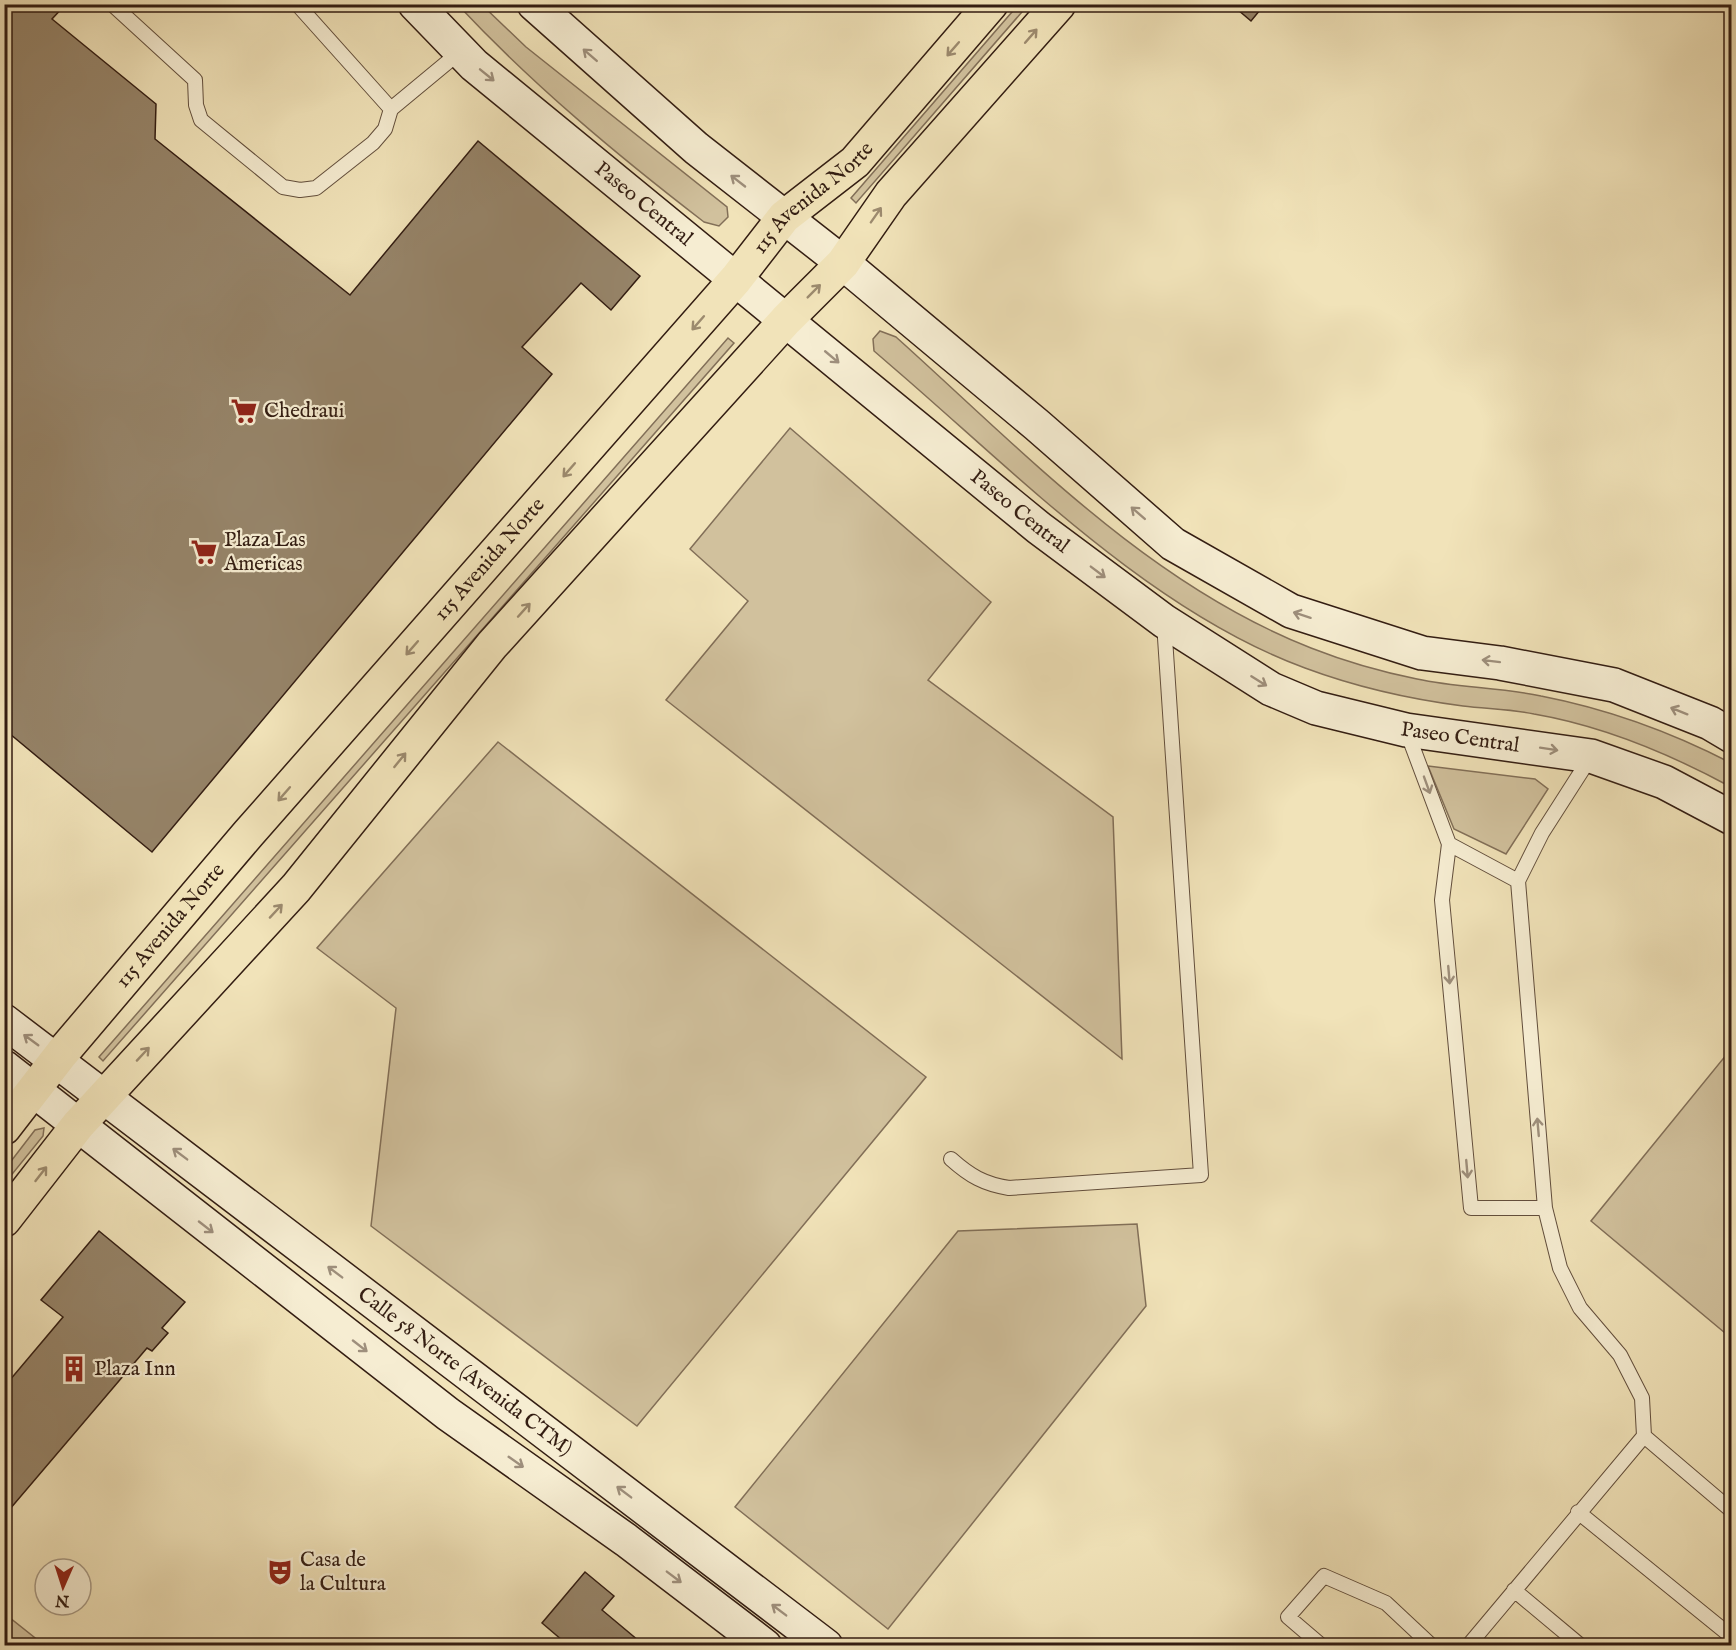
<svg xmlns="http://www.w3.org/2000/svg" width="1736" height="1650" font-family="'IM FELL English',serif">
<rect width="100%" height="100%" fill="#f1e3b9"/>
<filter id="stains"><feTurbulence type="fractalNoise" baseFrequency=".00333" numOctaves="4"/><feColorMatrix values="0 0 0 0 .2 0 0 0 0 .09 0 0 0 0 .02 0 0 0 .5 -.17"/></filter>
<radialGradient id="worn" r=".72"><stop offset=".6" stop-color="#630" stop-opacity="0"/><stop offset="1" stop-color="#630" stop-opacity=".3"/></radialGradient>
<path fill="#d1c19d" stroke="#826f58" stroke-width="1.5" d="M458 5H482L526 47 727 207 728 217 719 226 704 222C617 155 533 85 458 5Z
M1018 5H1028L856 203 851 198Z
M880 331 896 337C1024 452 1148 584 1311 648 1344 661 1382 672 1417 679 1458 688 1500 687 1541 696 1608 709 1671 732 1731 763V787C1670 754 1604 726 1534 714 1511 709 1486 709 1463 706 1409 699 1356 687 1305 668 1152 612 1018 475 896 370L874 351 873 339Z
M728 338 734 343 103 1061 99 1057Z
M790 428 991 602 928 680 1113 817 1122 1059 666 700 748 601 690 549Z
M498 742 926 1077 637 1426 371 1226 396 1008 317 948Z
M1428 766 1535 779 1548 789 1506 854 1454 829Z
M1731 1049V1338L1591 1221Z
M44 1128 43 1136 5 1183V1169L35 1130Z
M1137 1224 1146 1306 888 1629 735 1507 958 1231Z
M4 1614H5L44 1645H5Z"/>
<path fill="#968469" stroke="#331d12" stroke-width="1.5" d="M4 4H66L52 19 156 104 155 139 350 295 478 141 640 276 611 310 581 283 522 347 552 374 152 852 4 729Z
M1231 4H1265L1251 21Z
M99 1231 185 1302 162 1328 168 1333 152 1351 147 1348 4 1516V1387L63 1317 41 1300Z
M585 1572 614 1596 602 1610 645 1646H569L542 1623Z"/>
<g fill="none" stroke-linecap="round" stroke-linejoin="round">
<g stroke="#624e3c" stroke-width="16">
<path id="service" d="M112 4 195 80 196 105 201 120 283 187 300 190 316 188 373 143 385 129 391 109 461 51
M297 4 391 109
M1407 732 1449 844 1442 900 1471 1208H1545L1518 881 1542 833 1590 758
M1449 844 1518 881
M951 1159C970 1176 984 1184 1009 1188L1201 1175 1164 623
M1545 1208 1560 1268 1580 1308 1620 1355 1642 1398 1644 1436 1732 1511
M1578 1512 1732 1637
M1514 1590 1581 1646
M1322 1646 1288 1617 1324 1576 1386 1603 1432 1646
M1468 1646 1644 1436"/>
</g>
<g stroke="#331d12" stroke-width="36">
<g id="secondary">
<path id="s1" d="M415 4 474 65 1039 528 1164 621 1271 689 1316 708 1406 730 1591 756 1664 782 1732 818"/>
<path d="M534 4 696 148 843 263 1037 425 1173 544 1291 611 1422 653 1500 663 1614 685 1710 723 1732 736"/>
<path id="s2" d="M4 1021 826 1646"/>
<path d="M4 1067 448 1414 626 1540 765 1646"/>
</g>
</g>
<g stroke="#331d12" stroke-width="36">
<g id="primary">
<path id="s3" d="M4 1128 62 1053 248 834 736 279 784 217 855 162 991 4"/>
<path d="M4 1220 78 1125 296 888 492 645 786 320 843 263 891 194 1059 4"/>
</g>
</g>
<use href="#service" stroke="#f6edd2" stroke-width="14"/>
<use href="#secondary" stroke="#f6edd2" stroke-width="33"/>
<use href="#primary" stroke="#f1e3b9" stroke-width="33"/>
</g>
<defs><path id="oneway-shaft" d="M-6 0H5M1.5-3L5.5 0L1.5 3" fill="none" stroke-width="1.6" stroke-linecap="round" stroke-linejoin="round" transform="scale(1.5)"/></defs>
<g stroke="#9c8a6e">
<use href="#oneway-shaft" transform="translate(1031 36) rotate(-49)"/>
<use href="#oneway-shaft" transform="translate(953 49) rotate(131)"/>
<use href="#oneway-shaft" transform="translate(876 215) rotate(-55)"/>
<use href="#oneway-shaft" transform="translate(814 291) rotate(-45)"/>
<use href="#oneway-shaft" transform="translate(698 323) rotate(131)"/>
<use href="#oneway-shaft" transform="translate(569 470) rotate(131)"/>
<use href="#oneway-shaft" transform="translate(524 610) rotate(-48)"/>
<use href="#oneway-shaft" transform="translate(412 648) rotate(131)"/>
<use href="#oneway-shaft" transform="translate(400 760) rotate(-51)"/>
<use href="#oneway-shaft" transform="translate(284 794) rotate(131)"/>
<use href="#oneway-shaft" transform="translate(276 911) rotate(-47)"/>
<use href="#oneway-shaft" transform="translate(143 1054) rotate(-47)"/>
<use href="#oneway-shaft" transform="translate(41 1174) rotate(-52)"/>
</g>
<g stroke="#9e8f7c">
<use href="#oneway-shaft" transform="translate(590 55) rotate(-139)"/>
<use href="#oneway-shaft" transform="translate(487 75) rotate(39)"/>
<use href="#oneway-shaft" transform="translate(738 181) rotate(-142)"/>
<use href="#oneway-shaft" transform="translate(832 357) rotate(40)"/>
<use href="#oneway-shaft" transform="translate(1138 513) rotate(-139)"/>
<use href="#oneway-shaft" transform="translate(1098 572) rotate(37)"/>
<use href="#oneway-shaft" transform="translate(1302 615) rotate(-162)"/>
<use href="#oneway-shaft" transform="translate(1491 661) rotate(-173)"/>
<use href="#oneway-shaft" transform="translate(1259 681) rotate(32)"/>
<use href="#oneway-shaft" transform="translate(1679 711) rotate(-158)"/>
<use href="#oneway-shaft" transform="translate(1549 749) rotate(9)"/>
<use href="#oneway-shaft" transform="translate(1427 785) rotate(70)"/>
<use href="#oneway-shaft" transform="translate(1449 975) rotate(85)"/>
<use href="#oneway-shaft" transform="translate(31 1040) rotate(-144)"/>
<use href="#oneway-shaft" transform="translate(1538 1127) rotate(-95)"/>
<use href="#oneway-shaft" transform="translate(180 1154) rotate(-143)"/>
<use href="#oneway-shaft" transform="translate(1467 1169) rotate(85)"/>
<use href="#oneway-shaft" transform="translate(206 1227) rotate(38)"/>
<use href="#oneway-shaft" transform="translate(335 1272) rotate(-143)"/>
<use href="#oneway-shaft" transform="translate(360 1346) rotate(38)"/>
<use href="#oneway-shaft" transform="translate(516 1462) rotate(35)"/>
<use href="#oneway-shaft" transform="translate(624 1492) rotate(-143)"/>
<use href="#oneway-shaft" transform="translate(674 1577) rotate(37)"/>
<use href="#oneway-shaft" transform="translate(779 1610) rotate(-143)"/>
</g>
<defs>
<g id="supermarket-bare" transform="scale(2.07)"><path d="M-6-5.5h2.5l.6 2H6L4.5 2H-2.5L-4.4-4H-6ZM-1.5 3.2a1.3 1.3 0 1 0 .1 0ZM3 3.2a1.3 1.3 0 1 0 .1 0Z" fill="#8f2418" stroke="#f6edd2" stroke-width="2.5" paint-order="stroke"/></g>
<g id="building-bare" transform="scale(2.07)"><path d="M-4-6H4V6H1V3H-1V6H-4ZM-2.5-4.3h1.7v1.8h-1.7ZM.8-4.3h1.7v1.8H.8ZM-2.5-1h1.7V.8h-1.7ZM.8-1h1.7V.8H.8Z" fill="#8f2418" stroke="#f6edd2" stroke-width="2.5" paint-order="stroke"/></g>
<g id="theatre-bare" transform="scale(2.07)"><path d="M-5-5.5Q0-4 5-5.5V0Q5 5 0 6Q-5 5-5 0ZM-3.3-2.5H-1v1.5H-3.3ZM1-2.5H3.3v1.5H1ZM-2.8 1Q0 5.5 2.8 1Z" fill="#8f2418" stroke="#f6edd2" stroke-width="2.5" paint-order="stroke"/></g>
</defs>
<g fill-rule="evenodd">
<use href="#supermarket-bare" x="244" y="411"/>
<use href="#supermarket-bare" x="204" y="552"/>
<use href="#building-bare" x="74" y="1369"/>
<use href="#theatre-bare" x="280" y="1572"/>
</g>
<g text-anchor="middle" dominant-baseline="central" stroke-width="4.5" stroke-linejoin="round" paint-order="stroke">
<g font-size="21" fill="#331d12" stroke="#f6edd2">
<text stroke="none"><textPath href="#s3" startOffset="1234">115 Avenida Norte</textPath></text>
<text stroke="none"><textPath href="#s1" startOffset="304">Paseo Central</textPath></text>
<text stroke="none"><textPath href="#s1" startOffset="790">Paseo Central</textPath></text>
<text stroke="none"><textPath href="#s3" startOffset="748">115 Avenida Norte</textPath></text>
<text stroke="none"><textPath href="#s1" startOffset="1294">Paseo Central</textPath></text>
<text stroke="none"><textPath href="#s3" startOffset="262">115 Avenida Norte</textPath></text>
<text stroke="none"><textPath href="#s2" startOffset="579">Calle 58 Norte (Avenida CTM)</textPath></text>
</g>
<g font-size="21" fill="#331d12" stroke="#f6edd2" text-anchor="start">
<text x="264" y="411">Chedraui</text>
<text x="224" y="540">Plaza Las<tspan x="224" dy="24">Americas</tspan></text>
<text x="94" y="1369">Plaza Inn</text>
<text x="300" y="1560">Casa de<tspan x="300" dy="24">la Cultura</tspan></text>
</g>
</g>
<rect width="1736" height="1650" fill="none" stroke="#f1e3b9" stroke-width="24"/>
<rect x="6" y="6" width="1724" height="1638" fill="none" stroke="#331d12" stroke-width="3"/>
<rect x="12" y="12" width="1712" height="1626" fill="none" stroke="#331d12" stroke-width="1.5"/>
<g transform="translate(63 1587) rotate(183)"><circle r="28" fill="#f6edd2" stroke="#a89a85" stroke-width="1.5"/>
<path d="M0-4.5L10 22L0 15L-10 22Z" fill="#8f2418"/>
<text y="-9" font-size="16" font-weight="bold" text-anchor="middle" fill="#331d12">N</text>
</g>
<rect width="100%" height="100%" filter="url(#stains)"/>
<rect width="100%" height="100%" fill="url(#worn)"/>
</svg>
